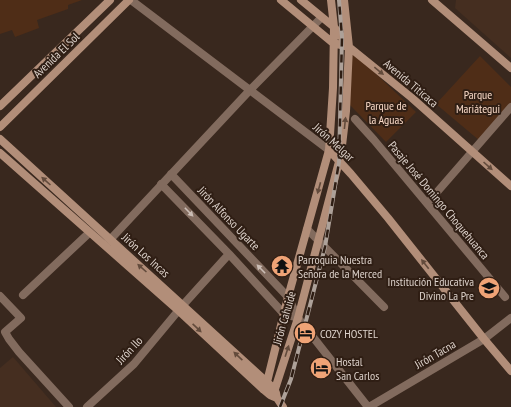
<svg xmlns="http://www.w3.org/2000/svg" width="511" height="407" font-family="'PT Sans Narrow',sans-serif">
<rect width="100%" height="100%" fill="#39281e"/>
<path fill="#452e20" d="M456 0H511V58L455 8Z
M13 357 56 407H0V368Z"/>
<path fill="#4f2d17" d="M0 0H82L68 5V9L37 20 39 28 15 37 12 30 0 34Z
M350 49 416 112 386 142 350 105Z
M480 56 511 87V105L480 141 436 104Z"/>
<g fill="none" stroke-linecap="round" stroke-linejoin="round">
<path stroke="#826b5e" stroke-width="8" d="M131 0 329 150
M355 119 374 140 505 297
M171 174 288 297 298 318 368 407
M161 184 229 254 284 314 298 318
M431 199 511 107
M307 229 384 307
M106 244 250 90 321 18
M23 295 89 233
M0 296 21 318 5 332 9 339 19 352 69 407
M87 407 134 364 183 305 229 254
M369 407 484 339 511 318"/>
<path stroke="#b28e79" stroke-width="8" d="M281 0 333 43 349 47
M301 0 334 27 349 47 412 98 511 186
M432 0 511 68
M0 106 110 0
M0 127 129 0
M0 139 270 385
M329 150 351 174 388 218 484 339 511 371
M0 153 179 311 264 390 270 395 277 398
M264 390 267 382 288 297 329 150 333 88 334 27 331 0
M276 393 277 398 283 407
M270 395 275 389 298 318 341 154 346 111 349 47 344 0"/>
<g stroke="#ada199" stroke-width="4">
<path id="rail" d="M280 407 291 379 325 247 339 162 342 37 339 0"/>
</g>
<use href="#rail" stroke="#2f1e14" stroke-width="2.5" stroke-dasharray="8" stroke-linecap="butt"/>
</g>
<defs><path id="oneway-solid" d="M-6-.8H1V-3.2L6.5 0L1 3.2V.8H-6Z"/></defs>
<g fill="#634b3c">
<use href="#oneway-solid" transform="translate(379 71) rotate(39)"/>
<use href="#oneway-solid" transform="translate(345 123) rotate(-84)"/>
<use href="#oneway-solid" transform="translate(488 166) rotate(42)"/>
<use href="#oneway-solid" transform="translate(46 181) rotate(-138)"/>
<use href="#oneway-solid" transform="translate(319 188) rotate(105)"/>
<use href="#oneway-solid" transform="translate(425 264) rotate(-128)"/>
<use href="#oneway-solid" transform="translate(142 268) rotate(-138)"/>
<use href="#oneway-solid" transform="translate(197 328) rotate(43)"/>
<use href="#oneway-solid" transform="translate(287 351) rotate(-72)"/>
<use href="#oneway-solid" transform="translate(238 356) rotate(-137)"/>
</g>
<g fill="#cbbdb5">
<use href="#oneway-solid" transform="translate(189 212) rotate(46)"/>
<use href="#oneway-solid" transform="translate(261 269) rotate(-134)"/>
</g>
<defs>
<g id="temple-disc" transform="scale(1.15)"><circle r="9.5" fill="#efa376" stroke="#2f1e14"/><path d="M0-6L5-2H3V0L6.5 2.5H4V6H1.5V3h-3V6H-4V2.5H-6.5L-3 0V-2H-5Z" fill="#111"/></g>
<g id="school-disc" transform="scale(1.15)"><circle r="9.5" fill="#efa376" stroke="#2f1e14"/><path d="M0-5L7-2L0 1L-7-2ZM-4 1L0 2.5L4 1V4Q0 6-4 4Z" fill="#111"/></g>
<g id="hotel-disc" transform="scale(1.15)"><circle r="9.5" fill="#efa376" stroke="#2f1e14"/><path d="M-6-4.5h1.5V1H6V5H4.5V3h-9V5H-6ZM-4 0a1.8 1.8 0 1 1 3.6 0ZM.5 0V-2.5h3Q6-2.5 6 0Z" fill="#111"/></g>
</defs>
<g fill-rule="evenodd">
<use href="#temple-disc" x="282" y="266"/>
<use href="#school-disc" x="489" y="288"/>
<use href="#hotel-disc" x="305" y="333"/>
<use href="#hotel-disc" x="321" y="368"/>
</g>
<g text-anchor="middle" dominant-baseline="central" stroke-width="4" stroke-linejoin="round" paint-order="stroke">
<g font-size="12" fill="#ddd2cb" stroke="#2f1e14">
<text transform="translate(56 55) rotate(-44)">Avenida El Sol</text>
<text transform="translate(411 83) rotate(40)">Avenida Titicaca</text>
<text transform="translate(334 142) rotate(42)">Jirón Melgar</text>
<text transform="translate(439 200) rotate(50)">Pasaje José Domingo Choquehuanca</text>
<text transform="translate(229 218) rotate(46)">Jirón Alfonso Ugarte</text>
<text transform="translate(146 255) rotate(42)">Jirón Los Incas</text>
<text transform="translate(284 318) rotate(-74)">Jirón Cahuide</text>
<text transform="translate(129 350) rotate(-47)">Jirón Ilo</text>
<text transform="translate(435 354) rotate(-30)">Jirón Tacna</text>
</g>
<g font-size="12" fill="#f8d8c6" stroke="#2f1e14">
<text x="478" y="94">Parque<tspan x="478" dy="14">Mariátegui</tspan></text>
<text x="386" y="105">Parque de<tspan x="386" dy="14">la Aguas</tspan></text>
</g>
<g font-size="12" fill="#ddd2cb" stroke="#2f1e14" text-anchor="start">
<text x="298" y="259">Parroquia Nuestra<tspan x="298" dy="14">Señora de la Merced</tspan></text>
<text x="474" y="281" text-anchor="end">Institución Educativa<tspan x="474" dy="14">Divino La Pre</tspan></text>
<text x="320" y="333">COZY HOSTEL</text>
<text x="336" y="361">Hostal<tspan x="336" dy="14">San Carlos</tspan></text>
</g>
</g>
</svg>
